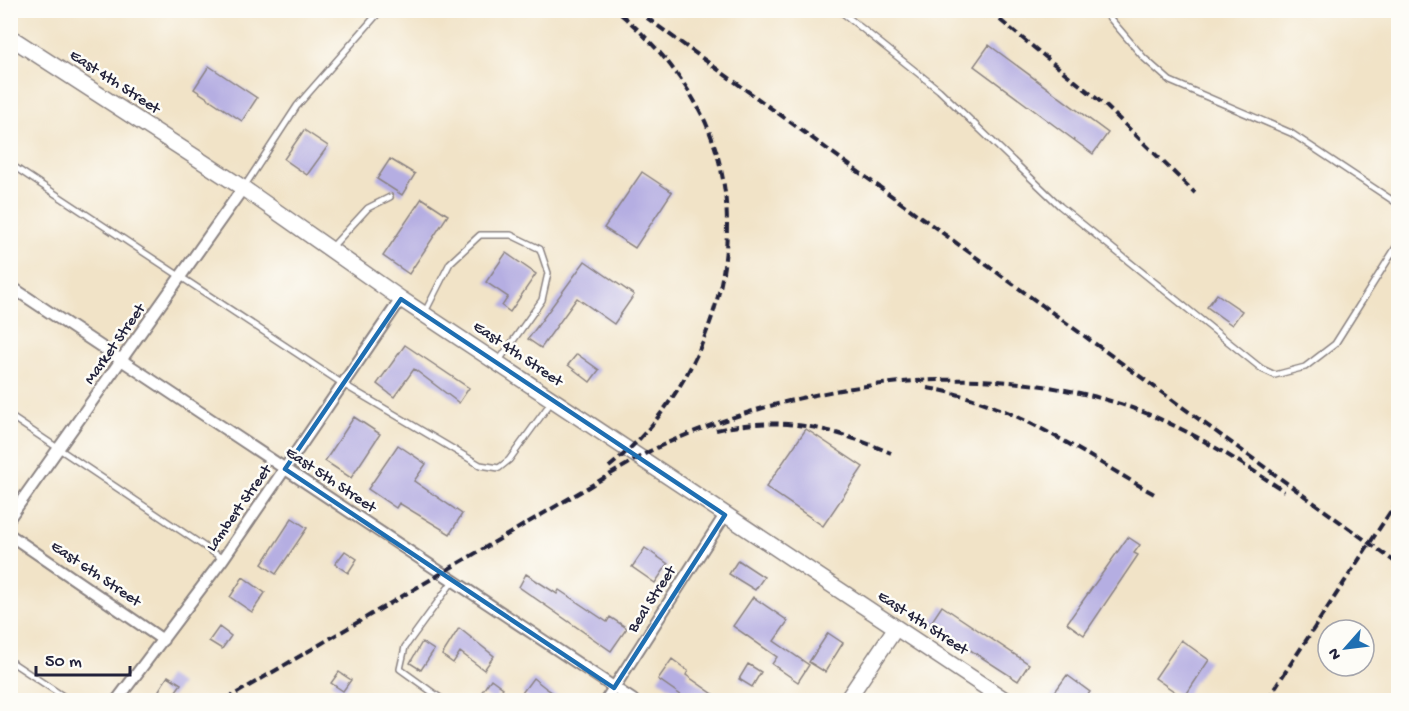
<svg xmlns="http://www.w3.org/2000/svg" width="1409" height="711" font-family="'Gochi Hand',sans-serif">
<rect width="100%" height="100%" fill="#fdfcf7"/>
<filter id="ink" filterUnits="userSpaceOnUse"><feTurbulence type="fractalNoise" baseFrequency=".0167" numOctaves="2"/><feDisplacementMap in="SourceGraphic" scale="12" xChannelSelector="R" yChannelSelector="G"/><feConvolveMatrix kernelMatrix="1 2 1 2 8 2 1 2 1" color-interpolation-filters="sRGB"/></filter>
<filter id="wash" filterUnits="userSpaceOnUse"><feTurbulence type="fractalNoise" baseFrequency=".008" numOctaves="4" result="noise"/><feDisplacementMap in="SourceGraphic" scale="24" xChannelSelector="R" yChannelSelector="G"/><feGaussianBlur stdDeviation="1.35" result="paint"/><feColorMatrix in="noise" values="0 0 0 0 0 0 0 0 0 0 0 0 0 0 0 0 0 1.4 0 .05"/><feComposite in="paint" operator="in"/></filter>
<g filter="url(#wash)">
<rect width="100%" height="100%" fill="#f1e3c7"/>
<g id="blocks">
<path fill="#b5aee2" d="M989 45 1108 133 1093 154 974 66Z
M209 66 257 98 242 121 194 89Z
M304 130 328 146 307 175 284 159Z
M390 159 415 174 402 195 377 179Z
M642 172 672 192 635 248 604 228Z
M422 198 448 215 409 274 383 256Z
M506 253 536 274 510 312 502 306 508 297 486 282Z
M585 261 634 295 614 324 577 298 541 348 528 339Z
M1217 294 1242 311 1232 325 1207 307Z
M405 345 469 388 459 403 414 369 394 397 377 384Z
M577 354 599 370 590 382 568 365Z
M354 417 380 434 351 478 325 461Z
M806 429 863 467 823 526 766 487Z
M398 445 426 464 414 481 462 514 450 534 399 503 396 508 368 489Z
M292 518 307 528 276 574 262 564Z
M1128 537 1140 545 1134 553 1138 555 1084 635 1067 623Z
M645 548 668 564 655 583 632 567Z
M345 551 357 559 348 573 335 564Z
M738 560 764 577 755 590 729 574Z
M526 574 557 594 559 590 607 622 610 617 627 628 611 651 519 587Z
M243 577 265 593 252 612 230 597Z
M753 597 788 621 774 641 809 665 798 682 772 664 777 657 733 626Z
M942 606 1029 664 1018 681 930 624Z
M219 627 231 636 222 649 209 641Z
M459 628 494 656 484 670 460 652 453 663 442 655Z
M828 633 843 643 825 672 809 662Z
M1181 640 1209 660 1184 698 1155 678Z
M422 642 434 650 421 670 410 663Z
M672 659 688 671 686 675 713 694 708 700H688L658 679Z
M748 664 761 672 752 687 739 679Z
M339 672 351 680 343 691 331 683Z
M1067 675 1090 692 1084 700H1049Z
M168 676 181 684 171 698 159 690Z
M533 678 547 689 564 700H533L522 693Z
M491 679 503 688 494 700 481 693Z"/>
</g>
</g>
<g filter="url(#ink)">
<use href="#blocks" fill-opacity="0" stroke="#8a8281" stroke-width="1.5"/>
<g fill="none" stroke-linecap="round" stroke-linejoin="round">
<g stroke="#8a8281" stroke-width="8">
<path id="lane" d="M839 10 939 90 1060 206 1262 369 1275 375 1305 367 1335 344 1398 244
M1103 10 1144 58 1170 81 1291 133 1398 204
M10 164 343 384 480 465 499 468 509 460 552 401
M244 187 297 106 381 10
M331 248 368 208 390 197
M425 312 450 263 480 235H511L540 249 548 273 542 300 498 362
M10 416 223 559
M10 661 69 700
M443 700 400 669 405 647 453 581"/>
</g>
<g stroke="#8a8281" stroke-width="14">
<path id="street" d="M10 286 633 700
M10 517 243 188
M10 535 163 640
M117 700 223 559 401 299
M606 700 725 515"/>
</g>
<g stroke="#8a8281" stroke-width="18">
<path id="secondary" d="M10 37 243 188 401 299 1005 700
M847 700 895 629"/>
</g>
<use href="#lane" stroke="#fff" stroke-width="5"/>
<use href="#street" stroke="#fff" stroke-width="10"/>
<use href="#secondary" stroke="#fff" stroke-width="15"/>
<path stroke="#22223b" stroke-width="4" stroke-dasharray="9 4.5" stroke-linecap="butt" d="M636 10 1398 564
M1000 20 1107 107 1195 193
M927 388C1010 400 1084 455 1156 495
M716 430C783 415 829 427 891 453
M609 467C708 387 760 240 704 119 683 76 653 41 616 10
M225 700 650 451C794 382 978 354 1132 408 1186 427 1236 459 1284 491
M1267 700 1398 500"/>
</g>
</g>
<path fill="none" stroke="#1f6fb2" stroke-width="4.5" stroke-linejoin="round" d="M401 299 725 515 614 688 285 469Z"/>
<g text-anchor="middle" dominant-baseline="central" stroke-width="5" stroke-linejoin="round" paint-order="stroke">
<g font-size="16" fill="#22223b" stroke="#fdfcf7">
<text transform="translate(114 83) rotate(33)">East 4th Street</text>
<text transform="translate(116 345) rotate(-55)">Market Street</text>
<text transform="translate(517 355) rotate(34)">East 4th Street</text>
<text transform="translate(330 481) rotate(34)">East 5th Street</text>
<text transform="translate(240 509) rotate(-55)">Lambert Street</text>
<text transform="translate(95 575) rotate(34)">East 6th Street</text>
<text transform="translate(653 600) rotate(-57)">Beal Street</text>
<text transform="translate(922 624) rotate(33)">East 4th Street</text>
</g>
</g>
<rect width="1409" height="711" fill="none" stroke="#fdfcf7" stroke-width="36"/>
<g transform="translate(1346 648) rotate(242)"><circle r="28" fill="#fdfcf7" stroke="#a5a5ac" stroke-width="1.5"/>
<path d="M0-4.5L10 22L0 15L-10 22Z" fill="#1f6fb2"/>
<text y="-9" font-size="16" font-weight="bold" text-anchor="middle" fill="#22223b">N</text>
</g>
<path d="M36 666v9h94v-9" fill="none" stroke="#22223b" stroke-width="3"/>
<text x="45" y="666" font-size="18" fill="#22223b" stroke="#fdfcf7" stroke-width="4.5" paint-order="stroke">50 m</text>
</svg>
